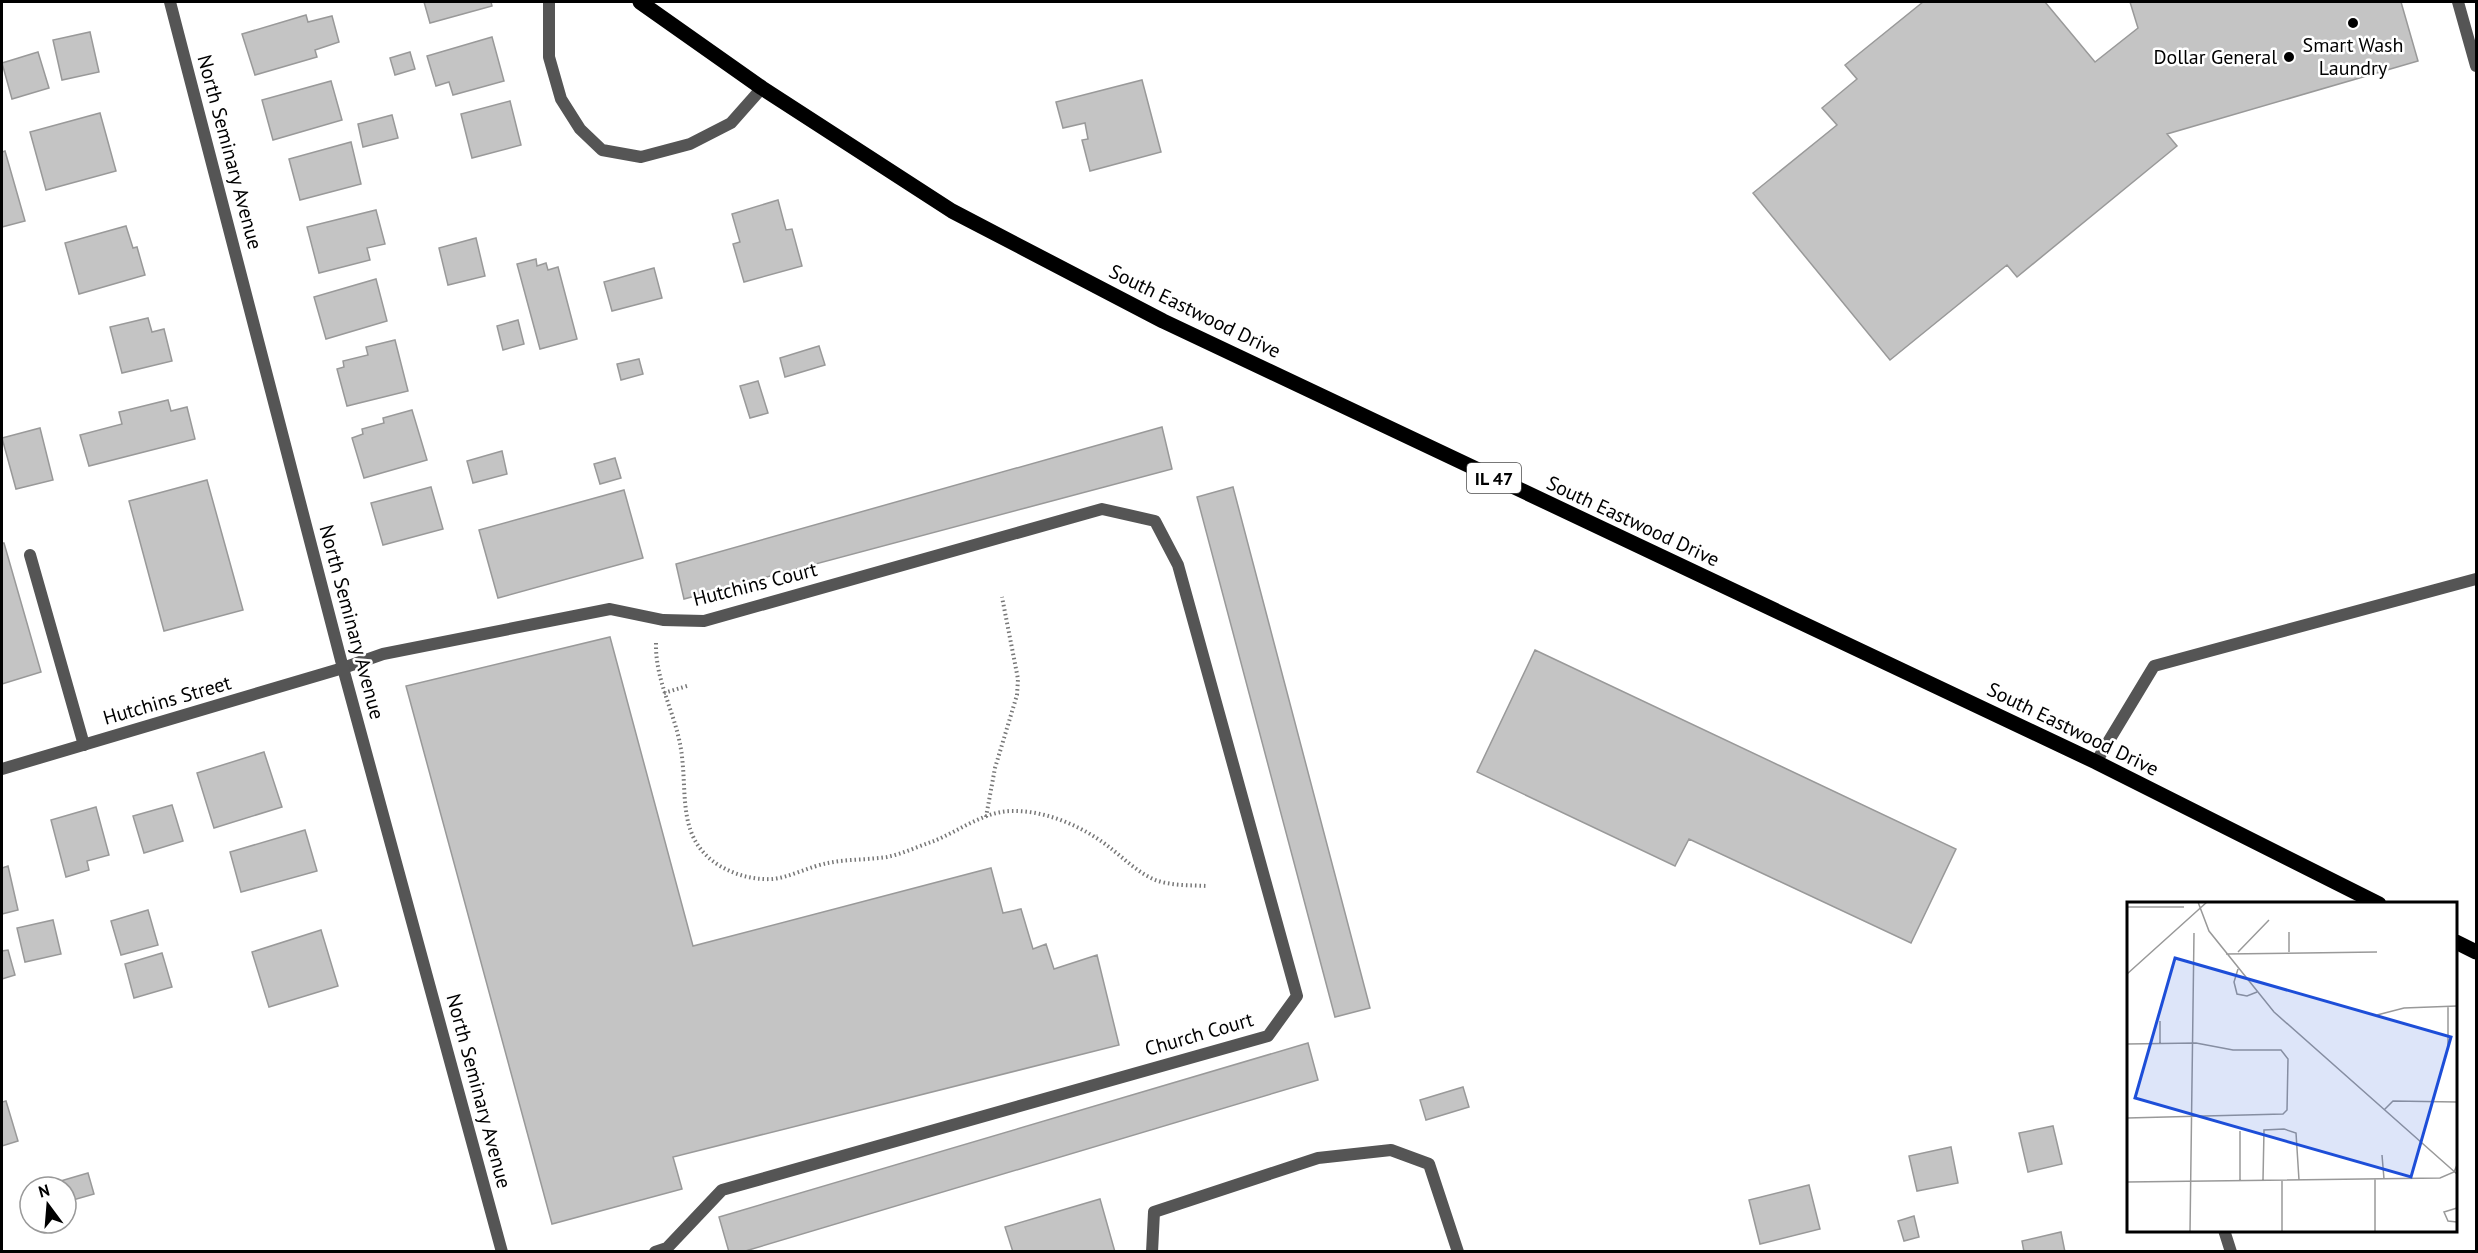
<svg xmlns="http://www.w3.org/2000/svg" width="2478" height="1253" font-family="'PT Sans',sans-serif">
<rect width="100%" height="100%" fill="#fff"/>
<path fill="#c4c4c4" stroke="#999" stroke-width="1.5" d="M424 2H491L492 6 430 23Z
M1923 2H2045L2095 62 2138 28 2130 2H2401L2418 61 2167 134 2177 146 2017 277 2007 265 1890 360 1753 193 1837 125 1822 108 1857 79 1845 65Z
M306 15 308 22 332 16 339 42 315 50 317 57 255 75 242 34Z
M90 32 99 72 62 80 53 40Z
M492 37 504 81 453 95 449 82 436 86 427 56Z
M38 52 49 88 12 99 2 63Z
M410 52 415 69 395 75 390 58Z
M1142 80 1161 152 1090 171 1082 140 1088 139 1085 123 1063 128 1056 102Z
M331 81 342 120 273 140 262 100Z
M510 101 521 145 472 158 461 114Z
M100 113 116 171 46 190 30 132Z
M392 115 398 138 363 147 358 124Z
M351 142 361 184 300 200 289 159Z
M5 151 25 221 2 227V152Z
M778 200 786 230 792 229 802 266 744 282 733 244 740 242 732 214Z
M376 210 385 244 367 248 370 260 319 273 307 227Z
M126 226 133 248 137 247 145 275 79 294 65 243Z
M476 238 485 276 448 285 439 248Z
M536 259 537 266 546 263 548 270 558 267 577 339 540 349 517 264Z
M654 268 662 298 612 311 604 282Z
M376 279 387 321 326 339 314 297Z
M148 318 152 332 164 329 172 361 122 373 110 327Z
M518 320 524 344 503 350 497 326Z
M395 340 408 391 347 406 337 369 344 367 343 361 368 355 366 347Z
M819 346 825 365 785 377 780 358Z
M639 359 643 374 621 380 617 364Z
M758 381 768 413 750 418 740 386Z
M168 400 171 411 187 407 195 439 89 466 80 435 122 424 119 412Z
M412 410 427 460 364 478 352 438 363 434 362 429 384 423 383 418Z
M1162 427 1172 469 684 599 676 564Z
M40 428 53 480 16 489 2 438Z
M502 451 507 474 473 483 467 461Z
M615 458 621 478 600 484 594 464Z
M207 480 243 610 164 631 129 501Z
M431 487 443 529 383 545 371 503Z
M1233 487 1370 1008 1335 1017 1197 497Z
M624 490 643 558 498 598 479 530Z
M2 543H4L41 672 2 684Z
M610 637 693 946 991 868 1003 913 1021 909 1033 949 1046 944 1054 969 1097 955 1119 1045 673 1157 682 1189 552 1224 406 686Z
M1535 650 1956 849 1911 943 1689 839 1675 866 1477 772Z
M264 752 282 807 214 828 197 773Z
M172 805 183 841 144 853 133 816Z
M96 807 109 855 87 861 89 870 66 877 51 820Z
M305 830 317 871 241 892 230 852Z
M8 866 18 910 2 914V868Z
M148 910 158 945 121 955 111 921Z
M53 920 61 954 25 962 17 928Z
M321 930 338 986 269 1007 252 952Z
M8 950 15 975 2 979V951Z
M162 953 172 987 134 998 125 964Z
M1308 1043 1318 1080 742 1252H729L719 1217Z
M1463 1087 1469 1107 1426 1120 1420 1100Z
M6 1101 18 1141 2 1146V1102Z
M2053 1126 2062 1164 2028 1172 2019 1133Z
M1951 1147 1958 1183 1917 1191 1909 1156Z
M88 1173 94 1194 66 1202V1187H58L57 1182Z
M1809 1185 1820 1229 1760 1244 1749 1200Z
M1100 1199 1115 1252H1013L1005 1227Z
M1914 1216 1919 1237 1904 1241 1898 1221Z
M2061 1232 2065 1252H2024L2022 1241Z"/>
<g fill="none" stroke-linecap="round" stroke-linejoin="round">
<path stroke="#777" stroke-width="4" stroke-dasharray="1.5 3" stroke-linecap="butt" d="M656 643C655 683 678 717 682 757 687 799 678 840 720 866 736 875 753 880 772 879 788 878 811 866 828 863 847 859 867 860 887 857 902 854 919 846 934 841 959 831 986 810 1014 811 1043 811 1074 823 1098 839 1118 852 1132 869 1153 879 1169 886 1190 885 1207 886
M664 693 687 686
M986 817 995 768 1017 695 1018 679 1002 597"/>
<path stroke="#555" stroke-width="12" d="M2458 2 2476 66
M30 555 84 745
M343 668 383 654 610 609 663 620 704 621 1102 509 1155 521 1178 565 1297 996 1268 1036 722 1190 667 1248 655 1252
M2096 762 2154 666 2476 579
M2224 1230 2231 1252
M1152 1252 1154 1212 1318 1158 1391 1150 1429 1164 1458 1252"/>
<path stroke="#555" stroke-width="12" d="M170 2 343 668 502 1252
M549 2V57L561 99 580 129 602 150 641 157 690 144 731 123 762 88
M2 769 343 668"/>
<path stroke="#000" stroke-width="15" d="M640 2 762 88 952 211 1163 321 2096 762 2379 904
M2456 942 2476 952"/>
</g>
<g fill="#000" stroke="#fff" stroke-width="2">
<circle cx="2353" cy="23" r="6"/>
<circle cx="2289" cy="57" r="6"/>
</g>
<g text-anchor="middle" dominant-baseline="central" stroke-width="5" stroke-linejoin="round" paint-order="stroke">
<rect fill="#fff" stroke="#4c4c4c" stroke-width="1.5" x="1467" y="463" width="54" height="30" rx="4.5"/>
<g font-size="18" font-weight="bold" fill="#000">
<text x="1494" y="478">IL 47</text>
</g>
<g font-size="20" fill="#000" stroke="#fff">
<text x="2353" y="45">Smart Wash<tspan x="2353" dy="23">Laundry</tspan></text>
<text x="2277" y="57" text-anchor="end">Dollar General</text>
</g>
<g font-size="20" fill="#000" stroke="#fff">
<text transform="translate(230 152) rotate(75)">North Seminary Avenue</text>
<text transform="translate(1195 311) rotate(26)">South Eastwood Drive</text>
<text transform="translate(1633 521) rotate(25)">South Eastwood Drive</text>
<text transform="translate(755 584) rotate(-14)">Hutchins Court</text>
<text transform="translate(352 622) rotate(75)">North Seminary Avenue</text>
<text transform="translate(167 700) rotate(-16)">Hutchins Street</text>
<text transform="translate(2073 729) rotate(26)">South Eastwood Drive</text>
<text transform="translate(1199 1034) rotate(-16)">Church Court</text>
<text transform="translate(479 1091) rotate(75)">North Seminary Avenue</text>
</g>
</g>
<g transform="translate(2127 902)">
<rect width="330" height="330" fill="#fff"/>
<path fill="none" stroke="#999" stroke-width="1.5" d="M71 0 82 29 147 110 330 272M0 5H57M162 30V50M111 50 142 18M99 52 250 50M111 67 107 80 110 92 120 94 130 90M0 72 80 0M321 104V145M250 113 277 106 330 104M33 119V142M0 142 69 141 106 148H154L161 157 160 208 156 212 0 216M257 208 266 199 330 200M113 229V278M255 253 257 277M136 278 137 228 157 227 169 231 172 278M155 278V330M0 280 313 276 327 270 330 263M330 306 317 310 321 319 330 320M63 330 67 31M248 330V277"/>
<path fill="#1d4ed8" fill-opacity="0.15" stroke="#1d4ed8" stroke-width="3" d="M48 56 324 135 284 275 8 196Z"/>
<rect width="330" height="330" fill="none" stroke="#000" stroke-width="3"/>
</g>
<rect width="2478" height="1253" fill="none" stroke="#000000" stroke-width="6"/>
<g transform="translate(48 1205) rotate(344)"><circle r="28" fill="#ffffff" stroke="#999999" stroke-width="1.5"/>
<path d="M0-4.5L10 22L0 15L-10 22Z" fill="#000000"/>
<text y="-9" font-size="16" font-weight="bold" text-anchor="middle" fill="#000000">N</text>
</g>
</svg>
